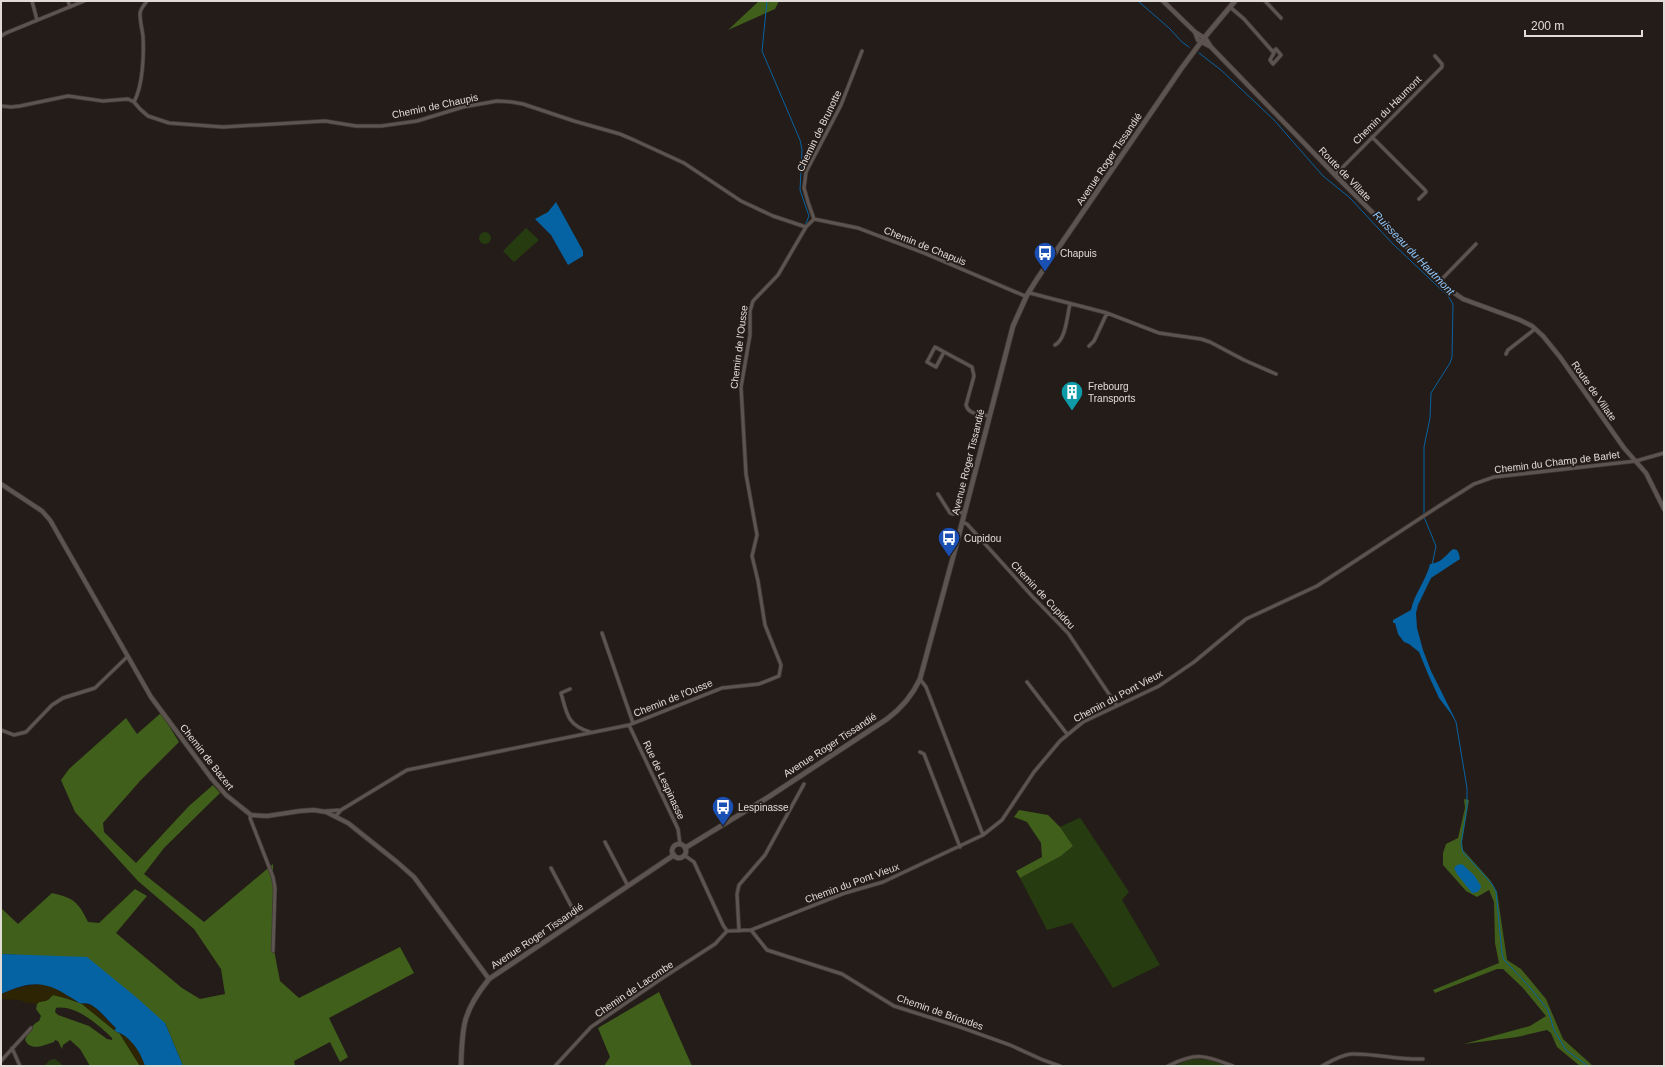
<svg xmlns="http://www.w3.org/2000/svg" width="1665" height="1067" font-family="Arial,sans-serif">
<rect width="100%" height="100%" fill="#241c18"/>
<path fill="#273b10" d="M526 228 539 240 514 262 503 251Z
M479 238a6 6 0 1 1 12 0a6 6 0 1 1-12 0Z
M1079 818 1081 819 1129 892 1122 900 1160 965 1113 988 1072 923 1047 930 1020 878 1061 856 1073 846 1060 827Z
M55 1059 64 1066H44L50 1060Z
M1198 1059 1210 1060 1227 1066H1175L1187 1060Z"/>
<path fill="#405f1b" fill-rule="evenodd" d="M759 1H779L775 9 728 30Z
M161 713 179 742 140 781 103 823 104 832 136 863 189 806 213 785 220 793 164 848 144 874 204 922 273 864 274 950 280 981 299 998 400 947 414 973 329 1018 348 1057 340 1062 330 1042 294 1061 295 1066H183L165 1023 20 955 1 954V908L18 924 52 893C73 898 78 901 88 922L99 923 135 889 147 896 116 933 182 988 200 999 225 994 221 969 194 929 138 881 75 812 61 780 69 769 126 718 137 734Z
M1464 799 1469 800 1462 842 1463 850 1490 880 1497 892 1507 960 1521 969 1546 999 1563 1039 1593 1066H1580L1557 1047 1551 1033 1547 1030 1517 1037 1464 1044 1530 1026 1546 1016 1523 988 1503 969H1497L1435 993 1433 990 1499 963 1495 943 1494 902 1489 890 1477 897 1466 891 1443 865V853L1446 844 1458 838 1465 808Z
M1019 810 1048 815 1060 827 1073 846 1061 856 1020 878 1016 871 1042 857 1041 843 1027 822 1014 817Z
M659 992 692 1066H604L610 1057 598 1028Z
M53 995 60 996 82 1004 114 1030 120 1034 140 1066H90L80 1049 70 1040 63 1045 62 1049 58 1041 55 1040 54 1042C44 1045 31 1052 25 1040 28 1033 32 1024 39 1021L41 1016 36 1009 37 1004 39 1002 48 1000ZM56 1008C75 1004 100 1026 112 1038V1040L107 1039 89 1026 58 1015 55 1012Z"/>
<path fill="#2c2403" d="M41 984 52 986 75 999 76 1001 53 995 46 1001 39 1002 37 1004 27 1003 19 1000 1 999V994C14 988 27 986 41 984Z
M84 1003 94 1007 116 1029 114 1030 82 1004Z
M120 1034C132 1035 142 1055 145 1066H140Z"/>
<path fill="#0663a3" d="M556 202 583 251V256L568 265 551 235 535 219 548 212Z
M1453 549 1457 550 1459 554 1460 559 1431 578 1418 605 1416 613 1417 628 1423 650 1431 671 1455 719 1439 698 1428 674 1419 652 1409 644 1404 642 1398 634 1395 623H1393V620L1411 610C1414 594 1426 581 1430 564 1441 563 1445 556 1453 549Z
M1462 864 1474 875 1481 886C1480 891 1477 893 1472 893L1457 874 1454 868 1457 865Z
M1 954 87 957 136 997 165 1023 183 1066H145C141 1054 135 1044 125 1036 121 1033 118 1033 114 1030L116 1029 115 1027C107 1020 99 1008 89 1004 85 1002 82 1005 78 1002 48 982 36 978 1 994Z"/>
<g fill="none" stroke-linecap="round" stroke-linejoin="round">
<path stroke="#0663a3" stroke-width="1" d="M767 1 762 51 800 140 802 150 800 190 809 216 805 226
M1138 1 1169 28 1182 42 1189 47
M1199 53 1221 70 1274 120 1323 176 1349 197 1393 244 1448 296 1453 304 1452 357 1450 363 1431 393 1430 418 1424 447V514
M1424 517 1436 546 1432 565
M1449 709 1456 722 1467 788V807L1461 844 1463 852 1492 884 1496 891 1502 954 1504 960 1528 985 1548 1010 1554 1030 1566 1050 1588 1066"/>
<g stroke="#403937" stroke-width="4.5">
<path id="minor" d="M32 1 37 20
M68 1 70 7
M1265 1 1281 18
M1230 7 1244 19 1274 53 1270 60 1273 64 1281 55 1276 49 1273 52
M1 36 6 33 84 1
M134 102C143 85 144 55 143 36 142 29 140 21 140 14 140 9 144 5 147 1
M1 106 11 107 20 106 68 96 103 101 128 99 134 102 140 109 148 116 169 123 223 127 325 121 356 126H381L417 121 463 107 497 101 512 102 523 104 574 121 620 134 634 140 684 163 741 201 773 216 806 227
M1372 137 1425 190 1426 192 1419 199
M1335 175 1442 67V64L1435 56
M814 219 858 228 924 253 1025 296 1030 293 1107 313 1159 333 1201 339 1210 342 1244 360 1276 374
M814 219 808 202 804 188 806 172 841 105 862 51
M1440 281 1476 244
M1055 345C1066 339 1067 316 1070 304
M1089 346 1094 341 1107 313
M944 352 936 367 927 362 935 347 972 367 974 376 966 405C969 415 980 414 989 416
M1506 354 1508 350 1535 329
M938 494 950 513 953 514 964 512
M962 522 967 524 1032 596 1068 633 1117 706
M602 633 633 723
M920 679 926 687 983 835
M1027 682 1067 734
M570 689 561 693C567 714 567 725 590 732
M629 725 678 829 680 844
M1 730 14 735 26 732 52 705 63 698 95 688 127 657
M920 752 924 754 960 847
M325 811 341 810
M251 815 250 818 273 877 275 888 273 951
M336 816 341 810 407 770 629 725 722 688 759 684 779 676 781 665 765 625 758 581 752 556 757 535 746 474 741 387 750 335V311L753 301 778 275 806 227 814 219
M605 842 628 886
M684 855 694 862 723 925 727 931 751 930 767 950 842 974 894 1006 957 1026 1010 1045 1043 1060 1060 1066
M551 868 578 919
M751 930 845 893 883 882 983 835 1002 820 1034 772 1060 741 1083 722 1159 686 1194 662 1246 619 1317 586 1439 506 1474 484 1494 477 1636 461 1664 453
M739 931 737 894 739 885 765 855 804 784
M12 1048 20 1066
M1 1061 31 1028
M555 1066 591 1027 664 977 715 944 727 931
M1168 1066C1196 1052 1205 1055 1233 1066
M1322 1066C1331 1061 1341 1055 1351 1054 1374 1053 1398 1060 1423 1059"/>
</g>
<g stroke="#403937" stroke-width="5.5">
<path id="tertiary" d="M1163 1 1195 32 1198 40 1211 47
M1195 32 1206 39 1211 47 1335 175 1450 290 1463 299 1520 320 1532 326 1543 336 1560 357 1624 448 1646 473 1664 509
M1 484 42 511 50 520 151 697 212 779 226 795 251 815 267 816 300 811 314 810 326 812 348 823 397 862 414 877 489 979"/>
</g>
<g stroke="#403937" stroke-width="6">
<path id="secondary" d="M672 851a7 7 0 1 1 14 0a7 7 0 1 1-14 0Z
M685 848 770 796 887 719C902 708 912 696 920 679L956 546 1013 326 1027 295 1037 279 1181 69 1204 38 1235 1
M461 1066C462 1026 463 1011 489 979L674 855"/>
</g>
<use href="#minor" stroke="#5e544f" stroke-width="3"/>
<use href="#tertiary" stroke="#5e544f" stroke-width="4"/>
<use href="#secondary" stroke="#5e544f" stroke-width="4.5"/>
</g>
<defs>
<g id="bus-pin" transform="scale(1.15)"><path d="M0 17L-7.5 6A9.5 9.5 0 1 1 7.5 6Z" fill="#1a4fb4" stroke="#241c18"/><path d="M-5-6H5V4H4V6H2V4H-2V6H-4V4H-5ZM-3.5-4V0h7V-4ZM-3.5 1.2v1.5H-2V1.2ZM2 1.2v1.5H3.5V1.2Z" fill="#fff"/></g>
<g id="building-pin" transform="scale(1.15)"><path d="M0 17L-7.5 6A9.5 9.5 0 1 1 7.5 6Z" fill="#0f9aa8" stroke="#241c18"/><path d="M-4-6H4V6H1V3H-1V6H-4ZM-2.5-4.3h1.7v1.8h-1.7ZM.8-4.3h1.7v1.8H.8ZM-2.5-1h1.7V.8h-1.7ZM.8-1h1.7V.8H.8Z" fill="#fff"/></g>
</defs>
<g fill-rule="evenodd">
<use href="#bus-pin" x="1045" y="253"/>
<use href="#building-pin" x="1072" y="392"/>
<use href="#bus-pin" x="949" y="538"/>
<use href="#bus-pin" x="723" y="807"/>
</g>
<g text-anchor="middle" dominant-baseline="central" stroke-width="3.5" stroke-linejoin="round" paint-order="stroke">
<g font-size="10" fill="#e1dbd8" stroke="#241c18">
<text transform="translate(435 106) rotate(-12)">Chemin de Chaupis</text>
<text transform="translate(1387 110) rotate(-45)">Chemin du Haumont</text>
<text transform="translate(819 131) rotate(-64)">Chemin de Brunotte</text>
<text transform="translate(1109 159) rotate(-56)">Avenue Roger Tissandié</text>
<text transform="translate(1345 174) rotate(46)">Route de Villate</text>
<text transform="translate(925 246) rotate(22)">Chemin de Chapuis</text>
<text transform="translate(739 347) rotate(-83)">Chemin de l'Ousse</text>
<text transform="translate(1594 391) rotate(55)">Route de Villate</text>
<text transform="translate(968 462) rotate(-76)">Avenue Roger Tissandié</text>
<text transform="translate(1557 462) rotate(-7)">Chemin du Champ de Barlet</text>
<text transform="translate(1043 595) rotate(47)">Chemin de Cupidou</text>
<text transform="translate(1118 696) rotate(-28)">Chemin du Pont Vieux</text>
<text transform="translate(673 698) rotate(-22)">Chemin de l'Ousse</text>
<text transform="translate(830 745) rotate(-33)">Avenue Roger Tissandié</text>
<text transform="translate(207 757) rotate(52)">Chemin de Bazert</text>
<text transform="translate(664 780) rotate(65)">Rue de Lespinasse</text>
<text transform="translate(852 883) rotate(-20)">Chemin du Pont Vieux</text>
<text transform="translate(537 936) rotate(-34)">Avenue Roger Tissandié</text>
<text transform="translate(634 989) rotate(-34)">Chemin de Lacombe</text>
<text transform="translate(940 1012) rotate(19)">Chemin de Brioudes</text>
</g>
<g font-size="10" fill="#e1dbd8" stroke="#241c18" text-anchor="start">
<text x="1060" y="253">Chapuis</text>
<text x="1088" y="386">Frebourg<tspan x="1088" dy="12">Transports</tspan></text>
<text x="964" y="538">Cupidou</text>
<text x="738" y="807">Lespinasse</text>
</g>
<g font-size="11" font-style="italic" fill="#8ec6fa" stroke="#241c18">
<text transform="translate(1414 253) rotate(46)">Ruisseau du Hautmont</text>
</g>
</g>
<rect width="1665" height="1067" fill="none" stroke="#e1dbd8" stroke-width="4"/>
<path d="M1525 30v6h117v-6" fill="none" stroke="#e1dbd8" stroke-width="2"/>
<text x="1531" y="30" font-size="12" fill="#e1dbd8" stroke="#241c18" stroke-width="3" paint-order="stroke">200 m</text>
</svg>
